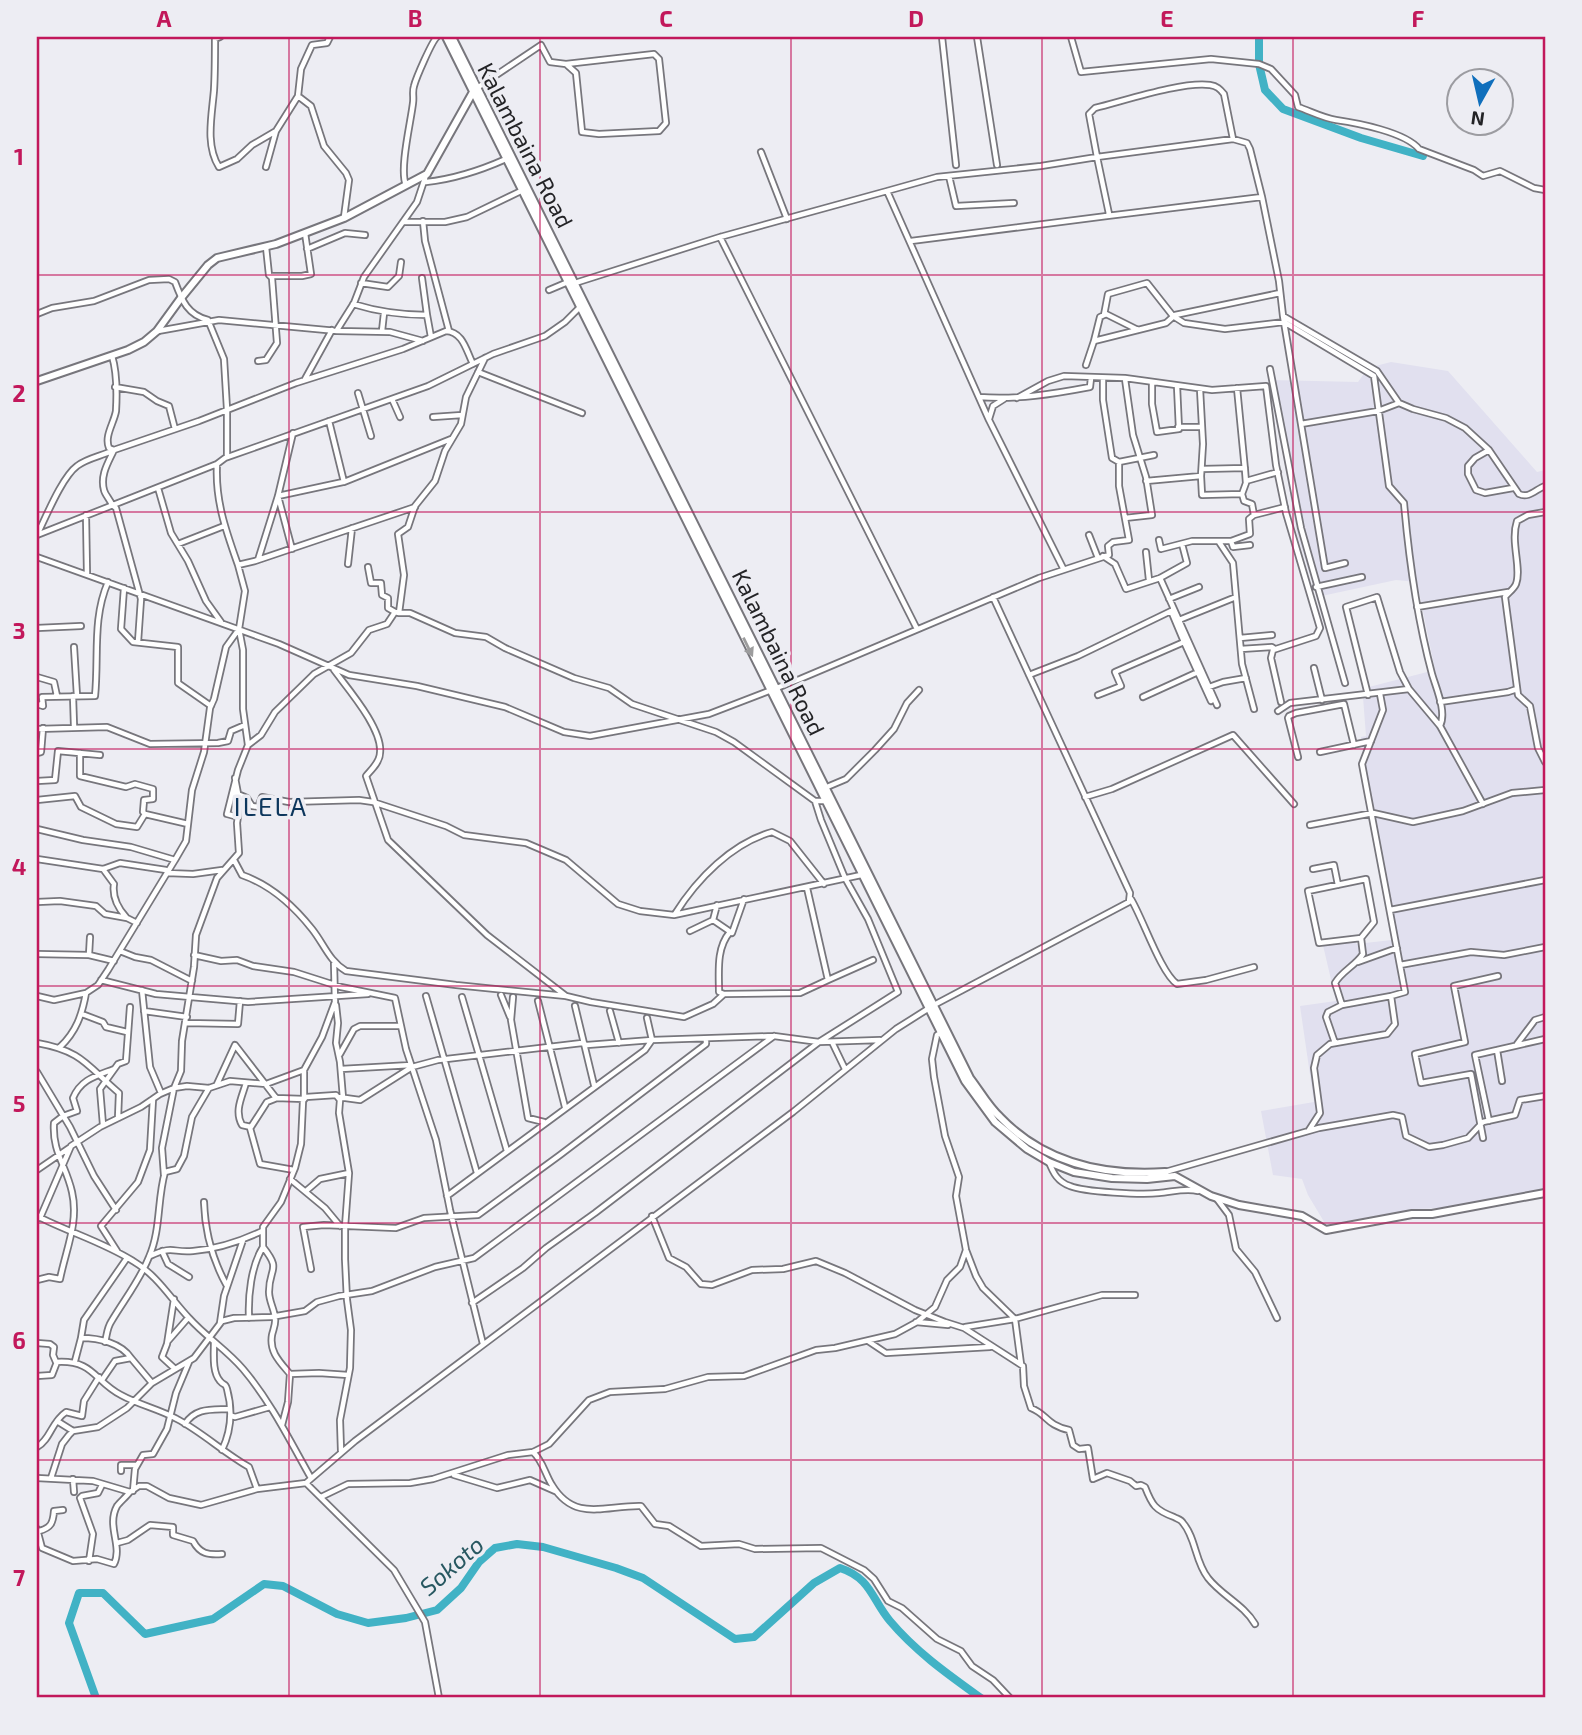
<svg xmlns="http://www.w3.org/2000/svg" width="1582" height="1735" font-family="'Exo 2',sans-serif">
<rect width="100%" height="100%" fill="#ededf3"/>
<path fill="#e1e0ef" d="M1391 362 1448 371 1537 472 1545 470V1189L1445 1208 1414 1209 1326 1225 1308 1195 1302 1179 1273 1175 1261 1111 1314 1102 1300 1006 1336 1001 1322 941 1355 940 1356 944 1392 940 1359 764 1364 762 1361 737 1366 736 1363 697 1365 688 1435 670 1417 582 1396 580 1317 597 1297 534 1270 380 1358 382 1368 368Z"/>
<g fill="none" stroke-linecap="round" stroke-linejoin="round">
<path stroke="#41b2c5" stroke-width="8" d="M1259 37V64L1265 90 1283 109 1361 138 1423 156
M96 1698 69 1623 79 1593H103L145 1634 213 1619 264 1584 283 1586 337 1614 368 1623 406 1618 437 1610 461 1588 479 1562 495 1548 517 1544 543 1547 616 1568 643 1578 735 1639 754 1637 814 1583 840 1568C871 1578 872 1600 890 1621 916 1652 949 1675 981 1698"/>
<g stroke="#77767c" stroke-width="8">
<path id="street" d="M220 37 215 39C215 56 215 73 214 90 212 115 205 145 219 167L237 159 252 145 276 131
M942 37 956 165
M977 37 997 165
M1071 37 1081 72 1211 59 1259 64 1271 69 1295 95 1298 107C1310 111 1323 118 1336 120 1357 123 1405 132 1419 149L1474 170 1483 176 1500 171 1534 188 1545 190
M477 88 541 45 550 62 566 64 576 73 582 132 599 134 659 131 666 123 659 59 654 54 566 64
M298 96 311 106 324 146 346 173 349 180 344 217
M761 152 787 219
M266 167 276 131 298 96 301 69 312 45 327 43 330 37
M949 176 956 206 1014 203
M426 182C455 179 479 171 506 159
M406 185C399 170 411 121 413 103 414 97 412 92 414 86 416 78 432 41 437 37
M887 191 937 177 1041 166 1097 157 1089 114 1095 108C1124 101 1183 81 1210 85 1217 86 1220 89 1224 94L1233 139
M1262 197 1279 281 1283 316
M423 221 425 241 449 331
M403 222H445L467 217 523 190
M720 237 917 629
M911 241 1107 216 1109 214 1097 157 1233 139 1247 143 1250 149 1262 197 1107 216
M307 249 345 233 365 235
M272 276H302L311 274 305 233
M422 278 427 315
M361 283 388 287 399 276 401 262
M572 284 720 237 887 191 989 420 1063 568
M549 290 568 282
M353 304C379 312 400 315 427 315L431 337
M37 314 52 308 94 301 149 280 169 279 175 282C182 301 188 315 208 320L224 359 227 409V457
M1104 315 1108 294 1147 283 1173 316 1184 323 1225 329 1284 322 1374 376 1389 486 1404 503C1409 560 1417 618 1432 674 1436 688 1447 712 1440 726
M337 330 354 303 364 277 417 202 426 175
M158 331 219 320 337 331 390 332 423 341
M382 331 384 313
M1094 341 1100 317 1106 314 1138 330
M112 356C117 372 117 393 116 411 114 423 104 436 109 448L114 450 199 421 296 383 403 349 446 331C463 332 466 350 473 364
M485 358 466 397 461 424 445 451 435 481 415 506 408 527 398 534 404 575 399 613H410L455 633 486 637 505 648 574 678 609 688 632 704 716 732 734 742 815 801H825
M258 361 266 360 277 343 272 278 269 275 266 247
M1086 365 1094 341 1166 323 1175 315 1280 293
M1270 369 1301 528 1345 683
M478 372 582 413
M305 379 332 330
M1152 382V404L1157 432 1179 429 1177 386
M115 387 144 392 157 401 169 406 175 429
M1237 388 1245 470 1246 483 1242 494
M1200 389 1203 444 1201 476
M358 393 371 436
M979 397C1017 400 1053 394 1090 387L1091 378
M1017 398 1048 381 1064 376 1125 378 1212 390 1266 386 1276 465 1286 513 1320 628 1316 636 1273 650 1271 658 1281 702
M392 399 400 417
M433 417 462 415
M989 419 993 406 1004 399
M329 421 344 482 451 439
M1301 424 1378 411 1399 403
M1178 427H1202
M1489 450 1475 458 1468 466V474L1476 490 1485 493 1513 488
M1119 462 1154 455
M217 464C215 501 226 531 238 565L255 561 415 507
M1202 469 1245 468
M1146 481 1201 476 1202 495 1242 494
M1246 481 1278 472
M158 488 171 533 188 561 206 601 221 622
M1545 512 1528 515 1517 521C1510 542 1522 568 1516 584 1514 589 1508 593 1505 597L1518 695 1530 706 1538 748 1545 762
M86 515 87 574
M1254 515 1285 507
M1125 518 1152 515 1146 477 1133 435 1125 379
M37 535C97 511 157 488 217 464L225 458 428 386 493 354 545 336 565 322 580 307
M37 535C46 517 62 477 77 466 87 458 102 456 114 450 108 463 100 475 104 490 105 495 110 499 112 505L116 508 141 599 138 642
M1089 535 1098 558
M1159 540 1161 549 1192 541H1231L1250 534 1249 519 1254 515 1252 504 1244 501 1242 494
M1231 541 1233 547 1250 545
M1219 542 1233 563 1242 664 1254 709
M178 544 224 526
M292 549 278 496 343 482
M1146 552 1149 580
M1103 556 1115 564 1126 589 1160 578 1187 563 1182 544
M37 557 279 644 349 675 417 686 505 707 564 732 590 736 709 714 800 679 1039 578 1109 555 1108 546 1113 542 1129 540 1119 486V462L1112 458 1103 400V379
M258 560 278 496 293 433
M1345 563 1325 568 1283 316 1377 371 1399 403 1413 409 1446 418 1465 428 1489 450 1519 494C1529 499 1536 489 1545 486
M348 564 352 528
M238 565 245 591 239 629 243 650V709L248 745
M368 567 371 583H381L382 595 388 598V608L395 612
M1160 578 1217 705
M1316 587 1362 577
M124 588 121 629 133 642 178 647V683L211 706
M1169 599 1199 587
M1417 607 1508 592
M1179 620 1236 597
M37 628 81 626
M1240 638 1272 635
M74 647 77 696
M1241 649 1272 647 1275 649
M1314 668 1322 700
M334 670C348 689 383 729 380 753 380 762 371 770 366 776L388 840 487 935 566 996
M1029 675 1078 656 1171 611 1184 642
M37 677 54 682 57 696
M1209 687 1223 682 1246 678
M1098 695 1121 686 1115 672 1184 642 1211 701
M1368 695 1346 607 1377 597 1400 672 1409 689
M73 696 74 726
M1143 697 1198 672
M1440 702 1508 692 1517 689
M37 704 43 706 42 697 95 696C99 657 92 619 108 582
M1278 711 1290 703 1409 689 1440 726 1483 804
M37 729 107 727 150 744 218 743 228 741 231 731 245 725
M1320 752 1371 741
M37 753 41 752 43 728
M80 753V776L126 787 135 784 153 789V799L144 800 143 812 145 814
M1298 757 1288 718 1289 716 1296 713 1344 704 1354 745
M37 781 55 780 58 751 100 755
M827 787 846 779 875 750 894 729 907 703 919 690
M233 792 247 798 252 806 258 807 262 797 289 802 359 800 373 802 446 826 464 835 526 843 566 860 618 904 640 911 674 915 861 875
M1085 797 1112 789 1233 735 1294 804
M37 800 75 796 81 807 116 824 137 827 145 814 188 824
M238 817 227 814 238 770 248 745 261 735 275 712 314 674 351 653 369 630 387 624 395 612 399 613
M1310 825 1373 813 1413 822 1463 811 1512 793 1545 790
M37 829 83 840 131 847 175 860 186 841 192 790 204 752 210 708 214 699 226 647 239 629
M37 859 103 869 120 863 166 870 167 873 175 860
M234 860 242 875C271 885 293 905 312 929 324 944 329 961 346 971L456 985 566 996 591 1002 684 1017 713 1004 724 994 800 993 828 980 807 888
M103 869 114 884C112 897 118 908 126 917
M1313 869 1334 865 1338 885
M1131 899C1143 919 1161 973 1177 984L1206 980 1254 967
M37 902 60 901 96 906 105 914 127 918 137 923
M1390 910 1545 880
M675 914C697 879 732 843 772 832L790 841 824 884
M713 920 732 933 744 899
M690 931 713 920 717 905
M120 951 135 957 151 960 192 981
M37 954 89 955 114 961
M89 955 90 937
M194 955 221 961 237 960 253 966 294 972 341 987 395 998 406 1049 436 1140 450 1210 483 1344
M1358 962 1397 948
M1400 965 1471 952 1504 955 1545 947
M101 980 156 994 248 1002 368 994
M828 980 873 960
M142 990 150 1067 161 1093
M724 994 719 992C719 972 716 948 730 932
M501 995 510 1017
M37 996 54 1000 86 993
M426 996 477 1173
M462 997 507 1151
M513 997 511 1020 528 1118 544 1122
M538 1001 565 1107
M336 1005 338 1023 336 1043 340 1062 343 1098
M1342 1005 1391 996
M575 1006 594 1085
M144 1011 187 1017
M610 1011 619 1043
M82 1014 103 1022 106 1027 127 1032
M186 1023 238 1024 240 1001
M943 1032 937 1035 932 1059 934 1077 945 1136 959 1177 956 1196 966 1250 976 1276 983 1288 1015 1319 1102 1295H1135
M832 1042 845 1069
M37 1043C83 1051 87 1066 119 1093L118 1118
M1335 1043 1326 1017 1328 1012 1342 1005 1335 983C1342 971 1355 966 1363 954L1361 938 1374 922 1366 879 1308 891 1319 943 1361 938
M1517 1044 1535 1020 1545 1017
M60 1047C76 1032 82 1015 86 993L98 985 108 970 167 873 193 874 222 870
M340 1054 354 1029 360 1026H401
M341 1069 411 1065
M37 1072 70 1127 94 1176 116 1210
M1502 1081 1497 1050 1545 1039
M246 1083C242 1097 234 1111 242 1125L251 1127 267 1102 277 1098
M217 1084 235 1045 276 1098 304 1099V1070
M338 1097 360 1100 412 1067 438 1060 582 1043 587 1045 652 1040 774 1036 819 1042 898 992 868 919 845 878 821 820 815 801
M1489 1121 1475 1055 1497 1050
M103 1125 100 1089 118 1064 126 1061 130 1007
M250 1128 260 1164 294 1170
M1309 1130 1320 1113 1314 1068 1317 1055 1330 1044 1387 1034 1395 1024 1391 996 1405 992 1362 764 1383 710 1380 694
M1483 1138 1471 1074 1421 1083 1415 1054 1465 1042 1454 986 1498 976
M1049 1162C1053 1173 1058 1182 1070 1186 1084 1192 1142 1195 1159 1193 1172 1192 1185 1188 1198 1191
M37 1170 69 1148
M1165 1172 1319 1128 1393 1115 1402 1117 1406 1136 1429 1147 1443 1145 1468 1138 1483 1122 1515 1115 1520 1100 1545 1096
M164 1175 162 1148 174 1088 181 1071 182 1041 194 967 196 935 217 878 239 853 237 823 240 804 235 778
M290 1179 325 1208 340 1226
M306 1191 320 1179 349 1173
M447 1196 645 1050 652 1040 647 1018
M1217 1199 1229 1215 1236 1249 1255 1272 1277 1318
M204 1202C205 1231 213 1261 227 1286
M37 1216C68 1232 103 1242 133 1261 157 1275 171 1299 189 1318 206 1337 227 1350 243 1369 271 1402 290 1441 311 1478
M652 1216 669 1258 686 1267 701 1284 712 1285 752 1270 783 1269 816 1261 845 1273 915 1310 945 1322 964 1328 1023 1366 1024 1386 1031 1408C1047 1414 1046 1425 1069 1430L1073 1445 1079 1449 1088 1448 1093 1479 1107 1473 1130 1481 1136 1486 1141 1485 1145 1487C1152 1505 1155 1510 1174 1517 1177 1519 1181 1519 1183 1523 1196 1538 1195 1562 1208 1578 1221 1595 1244 1605 1255 1624
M40 1218 71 1146 100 1127 141 1107 160 1094 174 1088 187 1086 209 1088 230 1081 266 1084 304 1070 322 1037 335 1002 334 963
M117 1251 101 1226 138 1182 150 1150 153 1099
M162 1251 168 1264 189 1277
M150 1256C174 1245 172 1253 193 1251 216 1249 241 1241 262 1231
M311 1269 303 1227 324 1225 396 1228 424 1218 478 1215 560 1155 706 1044V1039
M37 1280 49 1277 60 1279C66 1249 79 1222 72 1192 66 1165 52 1152 54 1123L63 1116 77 1111 73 1098C81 1079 96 1076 114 1069
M174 1299 167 1344 162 1357 174 1368
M472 1303 523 1268 546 1248 595 1213 819 1042 880 1040
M249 1318C248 1296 251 1266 263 1247
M916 1322 948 1325
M220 1323 224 1296 243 1240
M965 1327 1015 1319 1021 1364
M81 1338 84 1320 127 1258
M168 1341 188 1318
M868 1341 886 1353 990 1347
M105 1342C107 1335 107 1328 111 1322 124 1300 140 1280 149 1257 161 1230 157 1200 165 1172L177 1169 184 1156 192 1117 209 1088
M37 1343 50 1344 54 1347 53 1355 56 1362
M214 1343C214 1354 212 1372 220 1381 225 1387 225 1382 227 1389 233 1411 231 1431 222 1450
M75 1361 81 1338C99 1338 121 1343 131 1358
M290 1374 319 1373 348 1375
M37 1376 52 1375 57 1362C94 1360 94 1381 121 1395 139 1405 159 1409 177 1419 202 1432 224 1453 249 1467L257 1489
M102 1380 115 1361 131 1358 152 1383
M232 1416 235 1417 270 1407
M57 1421 73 1431
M185 1424C196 1407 212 1410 230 1409
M282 1425 288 1402 290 1374C280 1362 269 1352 272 1335 273 1330 276 1324 275 1319 275 1310 269 1302 269 1292 269 1267 282 1271 263 1247V1227L281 1202 295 1168 301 1144 303 1101 306 1097 336 1095 340 1100 339 1113 349 1173 345 1227V1259L347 1300 351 1330 350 1368 340 1420 341 1451
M37 1447C51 1439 51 1422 66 1412L82 1416 84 1401 99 1377
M533 1452C543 1461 545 1474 552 1485 575 1523 606 1505 641 1506L655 1524 669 1526 701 1546 739 1544 755 1549 821 1548 864 1570 874 1579 888 1601 902 1608 937 1639 961 1651 972 1666 993 1680 1010 1698
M121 1471V1465H136
M454 1475 497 1488 530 1480 555 1491
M37 1478 93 1481 130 1492 139 1486H147L169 1498 201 1505 257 1489 306 1483 355 1441 793 1112 896 1029 934 1005 1129 902 1130 893 993 597
M51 1478 62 1444 69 1435 73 1431 98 1427 127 1408 152 1383 194 1358 222 1321 234 1318 271 1317 305 1311 317 1302 339 1296 372 1291 435 1267 474 1258 774 1036
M73 1479 74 1492
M306 1483 394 1570 425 1622 439 1698
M133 1491 135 1469 143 1455 153 1454 167 1429 176 1393 189 1362
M321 1497 348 1484 410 1483 433 1479 508 1455 533 1452 549 1444 589 1400 610 1392 665 1389 708 1377 744 1376 816 1350 835 1348 895 1334 917 1322 935 1307 947 1280 960 1267 966 1250
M37 1529 42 1548 73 1561 97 1559 114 1564C123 1546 106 1526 117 1506 120 1502 126 1497 129 1493
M39 1531C51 1528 53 1523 54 1511L63 1510
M117 1543 128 1540 150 1525 173 1527V1535L193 1541C200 1554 208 1555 222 1554
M89 1561 93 1534 80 1498 82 1496 98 1493 102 1485"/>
</g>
<g stroke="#77767c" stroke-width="10">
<path id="secondary" d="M446 37 965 1081 995 1122 1027 1149 1049 1162 1074 1172 1112 1178 1147 1179 1175 1176 1211 1196 1239 1205 1302 1216 1326 1230 1412 1214H1432L1545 1193
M452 37 970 1078C980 1091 988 1106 1000 1117 1044 1163 1103 1176 1165 1172L1166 1177
M37 381 128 350 144 342 157 331 181 298 208 265 217 258 276 244 344 218 427 174 473 92"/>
</g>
<use href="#street" stroke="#fff" stroke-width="4.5"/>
<use href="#secondary" stroke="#fff" stroke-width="6"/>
</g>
<defs><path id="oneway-solid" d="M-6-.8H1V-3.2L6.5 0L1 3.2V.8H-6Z" transform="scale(1.75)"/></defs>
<use fill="#9c9c9d" href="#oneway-solid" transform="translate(748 647) rotate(64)"/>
<path fill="none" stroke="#c2185b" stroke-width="2" stroke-opacity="0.55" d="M289 37V1698M540 37V1698M791 37V1698M1042 37V1698M1293 37V1698M37 275H1545M37 512H1545M37 749H1545M37 986H1545M37 1223H1545M37 1460H1545"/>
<g text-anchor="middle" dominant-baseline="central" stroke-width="7" stroke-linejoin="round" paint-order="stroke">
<g font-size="23" fill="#232326" stroke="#ededf3">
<text transform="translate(526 145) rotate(63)">Kalambaina Road</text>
<text transform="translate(779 652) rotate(64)">Kalambaina Road</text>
</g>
<g font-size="24" font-style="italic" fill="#285861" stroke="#ededf3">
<text transform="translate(451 1565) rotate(-41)">Sokoto</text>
</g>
<g font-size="26" letter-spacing="2" fill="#0c365c" stroke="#ededf3">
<text x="271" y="805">ILELA</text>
</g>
</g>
<rect width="1582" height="1735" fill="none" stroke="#ededf3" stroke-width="77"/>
<g transform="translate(1480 102) rotate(188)"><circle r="33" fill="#ededf3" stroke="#9c9ca1" stroke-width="2"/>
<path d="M0-5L12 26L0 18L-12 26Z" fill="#106fbc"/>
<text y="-10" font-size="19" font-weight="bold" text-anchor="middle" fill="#232326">N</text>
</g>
<rect x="38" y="38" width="1506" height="1658" fill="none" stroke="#c2185b" stroke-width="2.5"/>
<g font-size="23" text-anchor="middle" font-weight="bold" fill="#c2185b">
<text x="164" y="27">A</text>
<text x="415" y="27">B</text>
<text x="666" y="27">C</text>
<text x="916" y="27">D</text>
<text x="1167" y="27">E</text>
<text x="1418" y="27">F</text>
<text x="19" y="165">1</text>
<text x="19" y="402">2</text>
<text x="19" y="639">3</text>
<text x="19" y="875">4</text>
<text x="19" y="1112">5</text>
<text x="19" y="1349">6</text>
<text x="19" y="1586">7</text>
</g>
</svg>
